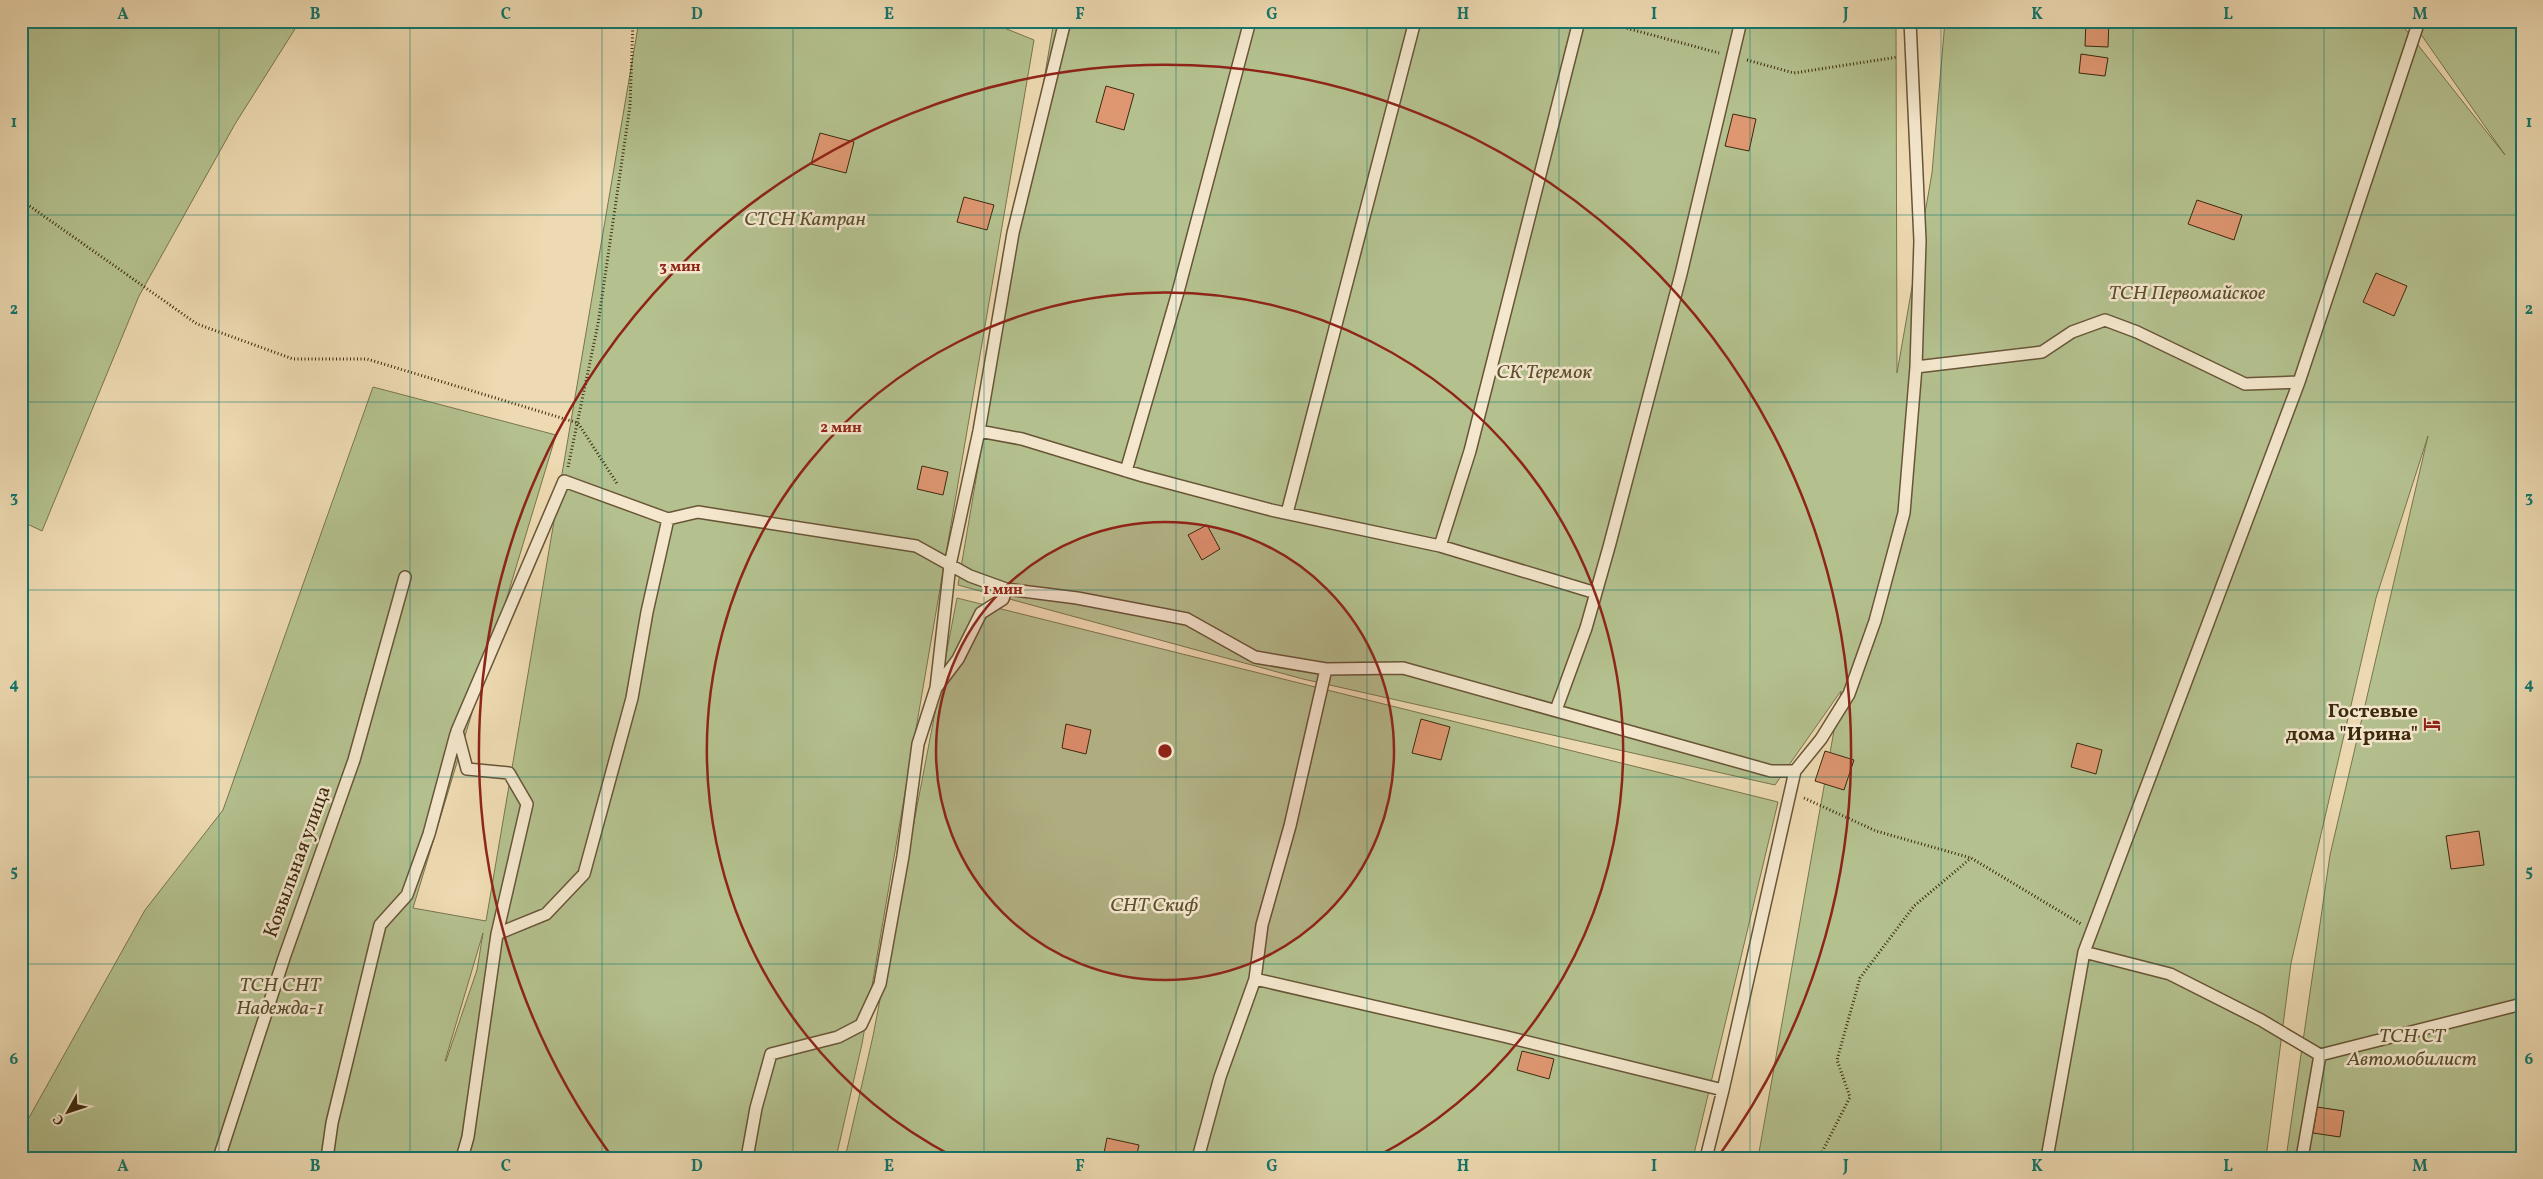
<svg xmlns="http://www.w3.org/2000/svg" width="2543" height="1179" font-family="Vollkorn,serif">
<rect width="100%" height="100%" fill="#eedab2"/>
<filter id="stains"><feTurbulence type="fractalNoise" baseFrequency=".004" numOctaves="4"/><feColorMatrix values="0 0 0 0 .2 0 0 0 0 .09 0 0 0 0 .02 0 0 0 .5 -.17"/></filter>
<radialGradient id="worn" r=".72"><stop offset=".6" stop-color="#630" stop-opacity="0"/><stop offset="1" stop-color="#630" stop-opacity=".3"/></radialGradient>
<path fill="#b4c18f" stroke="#78754e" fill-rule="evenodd" d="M21 21H300L235 124 139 296 42 531 21 521Z
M639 21H987L1034 40 862 1044 836 1158H21V1132L145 910 223 810 373 387 556 435 413 908 486 921ZM483 933 477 970 446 1061H445Z
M1054 21H1896L1897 373 1932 173 1945 21H2399L2505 155 2420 33 2424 21H2522V1158H2286L2330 855 2428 436 2376 598 2291 963 2266 1158H1758L1841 691 1775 785 1303 679 958 585Z
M957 598 1778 802 1693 1158H845L873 1036Z"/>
<path fill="#de9771" stroke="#3c290d" d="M1273 21H1288L1287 26Z
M2086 21H2109L2108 47 2085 46Z
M2081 54 2108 58 2105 76 2079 73Z
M1106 86 1134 94 1124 130 1096 122Z
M1733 114 1756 119 1749 151 1725 146Z
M820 133 854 142 846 173 811 164Z
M964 197 994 205 987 230 957 222Z
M2197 200 2242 215 2234 240 2188 224Z
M2376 273 2407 286 2394 316 2363 302Z
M922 466 948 472 943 495 917 489Z
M1207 525 1220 549 1202 560 1188 535Z
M1421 719 1450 727 1441 760 1412 753Z
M1066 724 1091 730 1086 754 1062 748Z
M2077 743 2102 750 2096 774 2071 767Z
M1825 751 1854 760 1844 790 1815 781Z
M2479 831 2484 865 2451 869 2446 836Z
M1522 1051 1554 1059 1549 1079 1517 1070Z
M2317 1107 2344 1111 2340 1137 2313 1133Z
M1107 1138 1139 1145 1136 1158H1103Z"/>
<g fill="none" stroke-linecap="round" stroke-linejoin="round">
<g stroke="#685536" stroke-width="14">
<path id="service" d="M1910 21 1920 241 1916 367
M979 431 1022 439 1143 476 1271 510 1440 546 1596 593
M1126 471 1178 292 1250 21
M1287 513 1415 21
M1440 546 1470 451 1579 21
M936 688 950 565 979 431 1013 233 1065 21
M1556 710 1586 628 1609 547 1681 274 1741 21
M497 934 546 914 584 874 632 698 647 612 668 519 698 512 916 546 970 576 1006 589 1077 598 1187 619 1255 657 1326 669 1403 668 1771 771H1795
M2084 952 2170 974 2261 1020 2320 1055 2522 1004
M1255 979 1503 1036 1723 1090
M219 1158 284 958 354 760 405 577
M327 1158 332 1123 380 925 407 895 429 834 456 734
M462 1158 468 1137 497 934 527 804 509 773 467 769 457 731 564 481 668 519
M747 1158 756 1108 771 1054 838 1037 861 1025 880 984 903 856 918 744 936 688 958 659 981 613 1003 599 1006 589
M1198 1158 1220 1077 1255 979 1262 925 1290 826 1326 669
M1706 1158 1723 1090 1795 771 1821 739 1849 694 1875 621 1904 513 1916 367 2042 352 2072 332 2105 320 2137 332 2245 384 2299 382
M2047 1158 2084 952 2299 382 2419 21
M2302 1158 2320 1055"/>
</g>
<path stroke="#3c290d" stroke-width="3" stroke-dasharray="1 2.5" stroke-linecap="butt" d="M1600 21 1719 53
M1747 60 1794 73 1898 57
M21 200 197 324 293 359H367L578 423 618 485
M568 467 598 324 630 106 633 21
M1804 798 1876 831 1971 858 2081 924
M1819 1158 1850 1097 1837 1060 1860 978 1914 906 1971 858"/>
<use href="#service" stroke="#f4e7cd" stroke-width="11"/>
</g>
<path fill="none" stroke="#0f766e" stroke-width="1" stroke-opacity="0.55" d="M219 21V1158M410 21V1158M602 21V1158M793 21V1158M984 21V1158M1176 21V1158M1367 21V1158M1559 21V1158M1750 21V1158M1941 21V1158M2133 21V1158M2324 21V1158M21 215H2522M21 402H2522M21 590H2522M21 777H2522M21 964H2522"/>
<circle cx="1165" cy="751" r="229" fill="#8f2418" fill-opacity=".12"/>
<g fill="none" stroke="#8f2418" stroke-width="2.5">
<circle cx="1165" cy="751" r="229"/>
<path d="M954 1157A458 458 0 1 1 1376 1157"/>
<path d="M610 1154A686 686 0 1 1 1720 1154"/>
</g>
<defs>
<g id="hotel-bare" transform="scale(1.35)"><path d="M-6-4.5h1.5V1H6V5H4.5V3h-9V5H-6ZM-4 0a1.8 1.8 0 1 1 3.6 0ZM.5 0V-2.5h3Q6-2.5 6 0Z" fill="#8f2418" stroke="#f4e7cd" stroke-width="2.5" paint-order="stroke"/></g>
</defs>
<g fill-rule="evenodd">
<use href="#hotel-bare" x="2432" y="724"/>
</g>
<g text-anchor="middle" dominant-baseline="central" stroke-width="5" stroke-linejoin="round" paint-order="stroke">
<g font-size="20" font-style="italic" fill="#5a4f2e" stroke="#f4e7cd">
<text x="805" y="220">СТСН Катран</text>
<text x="2187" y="294">ТСН Первомайское</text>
<text x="1544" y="373">СК Теремок</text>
<text x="1154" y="906">СНТ Скиф</text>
<text x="280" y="986">ТСН СНТ<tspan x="280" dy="23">Надежда-1</tspan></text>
<text x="2412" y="1037">ТСН СТ<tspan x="2412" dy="23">Автомобилист</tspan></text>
</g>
<g font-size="20" font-weight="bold" fill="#3c290d" stroke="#f4e7cd" text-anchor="end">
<text x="2418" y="712">Гостевые<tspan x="2418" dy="23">дома "Ирина"</tspan></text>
</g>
<g font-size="20" fill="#3c290d" stroke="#f4e7cd">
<text transform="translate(298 862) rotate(-70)">Ковыльная улица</text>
</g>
</g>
<circle cx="1165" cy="751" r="8" fill="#8f2418" stroke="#f4e7cd" stroke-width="2.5"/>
<g font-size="15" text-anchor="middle" font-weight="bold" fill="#8f2418" stroke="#f4e7cd" stroke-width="5" stroke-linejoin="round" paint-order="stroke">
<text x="680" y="271">3 мин</text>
<text x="841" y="432">2 мин</text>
<text x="1003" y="594">1 мин</text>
</g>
<rect width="2543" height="1179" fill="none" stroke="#eedab2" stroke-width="55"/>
<g transform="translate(68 1112) rotate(230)" stroke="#f4e7cd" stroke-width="4" paint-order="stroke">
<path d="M0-4L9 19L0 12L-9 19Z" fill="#3c290d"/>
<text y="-8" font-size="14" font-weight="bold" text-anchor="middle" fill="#3c290d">С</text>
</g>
<rect x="28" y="28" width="2488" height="1124" fill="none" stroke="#0f766e" stroke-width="2"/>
<g font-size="16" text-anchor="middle" font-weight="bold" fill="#0f766e">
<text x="123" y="19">A</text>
<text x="315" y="19">B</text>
<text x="506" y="19">C</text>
<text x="697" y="19">D</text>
<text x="889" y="19">E</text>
<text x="1080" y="19">F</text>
<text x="1272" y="19">G</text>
<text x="1463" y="19">H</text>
<text x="1654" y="19">I</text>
<text x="1846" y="19">J</text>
<text x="2037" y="19">K</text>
<text x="2228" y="19">L</text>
<text x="2420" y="19">M</text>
<text x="14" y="127">1</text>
<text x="2529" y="127">1</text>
<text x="14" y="314">2</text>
<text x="2529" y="314">2</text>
<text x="14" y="502">3</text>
<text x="2529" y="502">3</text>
<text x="14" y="689">4</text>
<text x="2529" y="689">4</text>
<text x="14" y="876">5</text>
<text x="2529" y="876">5</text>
<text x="14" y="1064">6</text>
<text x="2529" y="1064">6</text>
<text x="123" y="1171">A</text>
<text x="315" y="1171">B</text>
<text x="506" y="1171">C</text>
<text x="697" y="1171">D</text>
<text x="889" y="1171">E</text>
<text x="1080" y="1171">F</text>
<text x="1272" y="1171">G</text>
<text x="1463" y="1171">H</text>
<text x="1654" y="1171">I</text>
<text x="1846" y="1171">J</text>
<text x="2037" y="1171">K</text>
<text x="2228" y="1171">L</text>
<text x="2420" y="1171">M</text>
</g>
<rect width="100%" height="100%" filter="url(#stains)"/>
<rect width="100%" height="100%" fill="url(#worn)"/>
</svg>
